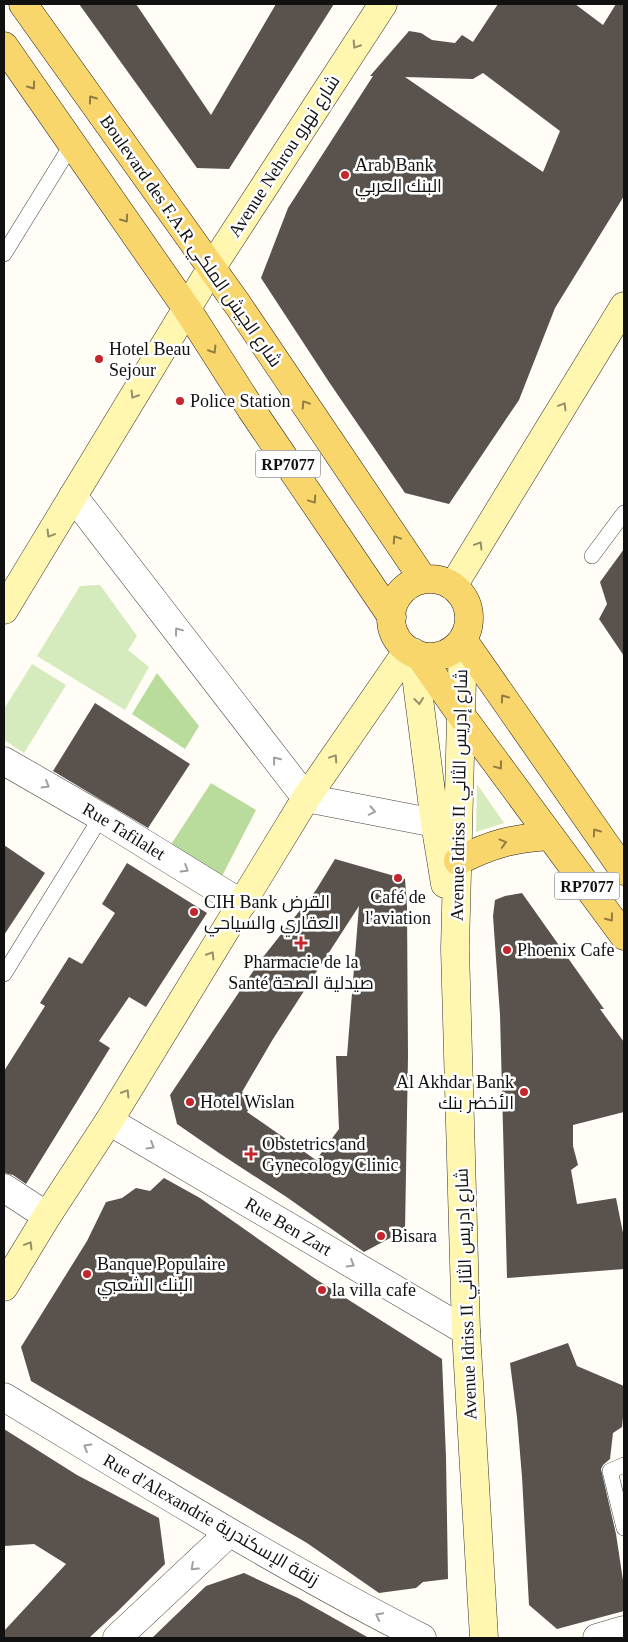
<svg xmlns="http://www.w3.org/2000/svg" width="628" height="1642" font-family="'Times New Roman',Cairo,serif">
<rect width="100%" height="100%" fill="#fffdf5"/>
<path fill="#d5ebbd" d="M100 585 137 636 128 650 149 667 125 710 37 656 80 586Z
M32 664 66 685 24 753 4 740V709Z
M477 784 504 823 476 832Z"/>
<path fill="#b9dc9c" d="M157 673 199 726 185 749 132 714Z
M211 783 256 810 220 880 170 846Z"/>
<path fill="#5a524d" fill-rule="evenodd" d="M79 4H136L211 115 276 4H334L229 169 197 168Z
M498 4H575L603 25 616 4H624V196L555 308 519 400 449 504 405 493 329 382 261 278 288 208 373 76H370L409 31 421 33 432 40 455 43 462 35 473 42ZM483 73 560 131 543 172 405 77 473 79Z
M624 549V656L599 619 607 604 600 582Z
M95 703 190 764 148 828 53 771Z
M4 845 45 873 4 935Z
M335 859 405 879 407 907 408 1056 405 1230 364 1252 288 1198 219 1153 177 1124 170 1095 260 961 316 890ZM359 906 347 1056H336L339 1129 316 1160 247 1112 253 1102 242 1092 273 1039Z
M127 863 207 913 146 1007 129 997 99 1041 110 1048 26 1184 13 1175 4 1173V1071L45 1006 40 1003 69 957 82 964 115 913 102 904Z
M522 893 604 1009H600L624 1042V1112L573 1125V1146L578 1165 571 1170 577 1204 616 1198 624 1238V1269L507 1278 500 1015 493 916 495 900 505 896Z
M164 1178 200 1198 314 1278 442 1359 446 1457 448 1579 423 1582 416 1588 379 1593 307 1543 31 1381 21 1347 87 1241 106 1202 122 1198 136 1188 150 1191Z
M568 1343 577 1366 624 1386V1407L622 1427 613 1433 610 1459 603 1465 601 1469 616 1534 624 1587V1611L557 1629 529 1605 522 1477 517 1417 510 1363Z
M4 1429 77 1475 159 1518 165 1564 118 1611 89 1638H4V1631L66 1564 34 1544 4 1546Z
M244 1573 298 1598 369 1638H152L206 1586Z"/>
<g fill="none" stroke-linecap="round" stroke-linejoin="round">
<g stroke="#444" stroke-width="16">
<path id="lane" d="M4 254 72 144
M592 556 624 513
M4 974 101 817
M624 1465 610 1471 624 1528"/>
</g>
<g stroke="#444" stroke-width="29">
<g id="street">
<path d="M73 496 306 798 435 823"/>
<path id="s1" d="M4 761 101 817 242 904"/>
<path id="s2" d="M109 1121 466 1331"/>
<path d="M4 1188 47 1216"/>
<path d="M4 1397C142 1480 278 1565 422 1638"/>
<path d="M117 1638 229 1533"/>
<path d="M597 1638 624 1630"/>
</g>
</g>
<g stroke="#333" stroke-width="29">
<path id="secondary" d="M453 586 624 306
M4 610 212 267 383 4
M463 640 455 949 466 1331 484 1638
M413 652 435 823 445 884
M4 1287 47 1216 109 1121 306 798 408 650"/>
</g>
<g stroke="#222" stroke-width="29">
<path id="primary" d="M23 4 238 305 423 579
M4 46 187 309 251 409 392 617
M391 618a39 39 0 1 1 78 0a39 39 0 1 1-78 0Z
M463 640 624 871
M419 655 461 715 624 936
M458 861C491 844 514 838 550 836"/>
</g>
<use href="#lane" stroke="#fff" stroke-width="15"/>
<use href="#street" stroke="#fff" stroke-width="28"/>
<use href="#secondary" stroke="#fff6b0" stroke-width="28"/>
<use href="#primary" stroke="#f9d66b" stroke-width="28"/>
</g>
<defs><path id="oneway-chevron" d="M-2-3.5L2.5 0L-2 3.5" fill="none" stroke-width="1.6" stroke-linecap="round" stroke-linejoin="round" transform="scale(1.25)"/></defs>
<g stroke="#948f68">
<use href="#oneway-chevron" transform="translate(356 45) rotate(123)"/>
<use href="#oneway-chevron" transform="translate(134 395) rotate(122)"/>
<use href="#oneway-chevron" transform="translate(563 406) rotate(-59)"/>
<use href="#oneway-chevron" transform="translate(50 534) rotate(121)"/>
<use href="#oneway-chevron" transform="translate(479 545) rotate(-59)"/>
<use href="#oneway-chevron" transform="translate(419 701) rotate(83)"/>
<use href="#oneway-chevron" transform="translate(334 758) rotate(-56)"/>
<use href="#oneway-chevron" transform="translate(211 955) rotate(-58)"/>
<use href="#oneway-chevron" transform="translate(126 1093) rotate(-58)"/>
<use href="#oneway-chevron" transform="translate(29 1245) rotate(-59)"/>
</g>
<g stroke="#917d42">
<use href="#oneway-chevron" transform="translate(32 86) rotate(55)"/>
<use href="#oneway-chevron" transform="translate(92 99) rotate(-126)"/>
<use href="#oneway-chevron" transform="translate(125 219) rotate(55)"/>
<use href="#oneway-chevron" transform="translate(213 350) rotate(58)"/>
<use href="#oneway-chevron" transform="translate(305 404) rotate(-124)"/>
<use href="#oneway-chevron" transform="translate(313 500) rotate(56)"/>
<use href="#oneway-chevron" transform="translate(396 539) rotate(-124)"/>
<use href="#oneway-chevron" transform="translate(504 698) rotate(-125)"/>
<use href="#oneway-chevron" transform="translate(499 766) rotate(53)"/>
<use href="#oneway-chevron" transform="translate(596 832) rotate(-125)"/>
<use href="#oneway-chevron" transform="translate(503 843) rotate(-15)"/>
<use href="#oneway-chevron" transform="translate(610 918) rotate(52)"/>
</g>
<g stroke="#a0a0a0">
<use href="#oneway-chevron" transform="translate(178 631) rotate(-127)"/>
<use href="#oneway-chevron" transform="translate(276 760) rotate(-128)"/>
<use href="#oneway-chevron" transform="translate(46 785) rotate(30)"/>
<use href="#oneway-chevron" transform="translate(372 811) rotate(11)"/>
<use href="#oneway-chevron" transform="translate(185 869) rotate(32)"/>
<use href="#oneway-chevron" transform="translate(151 1146) rotate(31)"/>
<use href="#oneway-chevron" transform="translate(351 1264) rotate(31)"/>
<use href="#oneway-chevron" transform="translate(87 1447) rotate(-149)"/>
<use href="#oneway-chevron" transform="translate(194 1567) rotate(137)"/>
<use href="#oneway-chevron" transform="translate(379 1616) rotate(-153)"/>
</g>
<g fill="#c4262e" stroke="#fff" stroke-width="2">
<circle cx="345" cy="175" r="5"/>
<circle cx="99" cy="359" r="5"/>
<circle cx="180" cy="401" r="5"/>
<circle cx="398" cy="878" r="5"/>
<circle cx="194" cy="912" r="5"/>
<path d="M298.5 935.5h5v5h5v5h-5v5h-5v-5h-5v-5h5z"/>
<circle cx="507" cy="950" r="5"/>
<circle cx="524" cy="1092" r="5"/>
<circle cx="190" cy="1102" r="5"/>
<path d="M248.5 1146.5h5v5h5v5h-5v5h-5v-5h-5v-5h5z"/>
<circle cx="381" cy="1236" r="5"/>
<circle cx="87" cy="1274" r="5"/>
<circle cx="322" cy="1290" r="5"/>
</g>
<g text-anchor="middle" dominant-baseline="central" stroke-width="5" stroke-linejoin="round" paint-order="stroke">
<g fill="#fff" stroke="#585858" stroke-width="1">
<rect x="255.5" y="450.5" width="65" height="27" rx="4"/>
<rect x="554.5" y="872.5" width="65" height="27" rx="4"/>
</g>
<g font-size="16" font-weight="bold" fill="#111">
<text x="288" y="464">RP7077</text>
<text x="587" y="886">RP7077</text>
</g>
<g font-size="18" fill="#111" stroke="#fff">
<text transform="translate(284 156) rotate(-57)">Avenue Nehrou شارع نهرو</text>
<text transform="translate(191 241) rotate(55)">Boulevard des F.A.R شارع الجيش الملكي</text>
<text transform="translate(459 795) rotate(-89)">Avenue Idriss II شارع إدريس الثاني</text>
<text stroke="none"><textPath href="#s1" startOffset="139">Rue Tafilalet</textPath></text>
<text stroke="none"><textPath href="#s2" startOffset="208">Rue Ben Zart</textPath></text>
<text transform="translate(466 1294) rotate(-92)">Avenue Idriss II شارع إدريس الثاني</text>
<text transform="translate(211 1520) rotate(30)">Rue d'Alexandrie زنقة الإسكندرية</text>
</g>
<g font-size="18" fill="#111" stroke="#fff" text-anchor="start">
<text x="355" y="165">Arab Bank<tspan x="355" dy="21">البنك العربي</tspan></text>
<text x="109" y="349">Hotel Beau<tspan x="109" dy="21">Sejour</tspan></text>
<text x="190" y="401">Police Station</text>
<text x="398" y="897" text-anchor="middle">Café de<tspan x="398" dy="21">l'aviation</tspan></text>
<text x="204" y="902">CIH Bank القرض<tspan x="204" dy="21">العقاري والسياحي</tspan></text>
<text x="517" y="950">Phoenix Cafe</text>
<text x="301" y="962" text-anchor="middle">Pharmacie de la<tspan x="301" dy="21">Santé صيدلية الصحة</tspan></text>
<text x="514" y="1082" text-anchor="end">Al Akhdar Bank<tspan x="514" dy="21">الأخضر بنك</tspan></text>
<text x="200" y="1102">Hotel Wislan</text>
<text x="262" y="1144">Obstetrics and<tspan x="262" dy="21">Gynecology Clinic</tspan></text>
<text x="391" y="1236">Bisara</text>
<text x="97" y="1264">Banque Populaire<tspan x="97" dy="21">البنك الشعبي</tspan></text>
<text x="332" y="1290">la villa cafe</text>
</g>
</g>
<rect width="628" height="1642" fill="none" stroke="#111111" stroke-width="10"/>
</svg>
